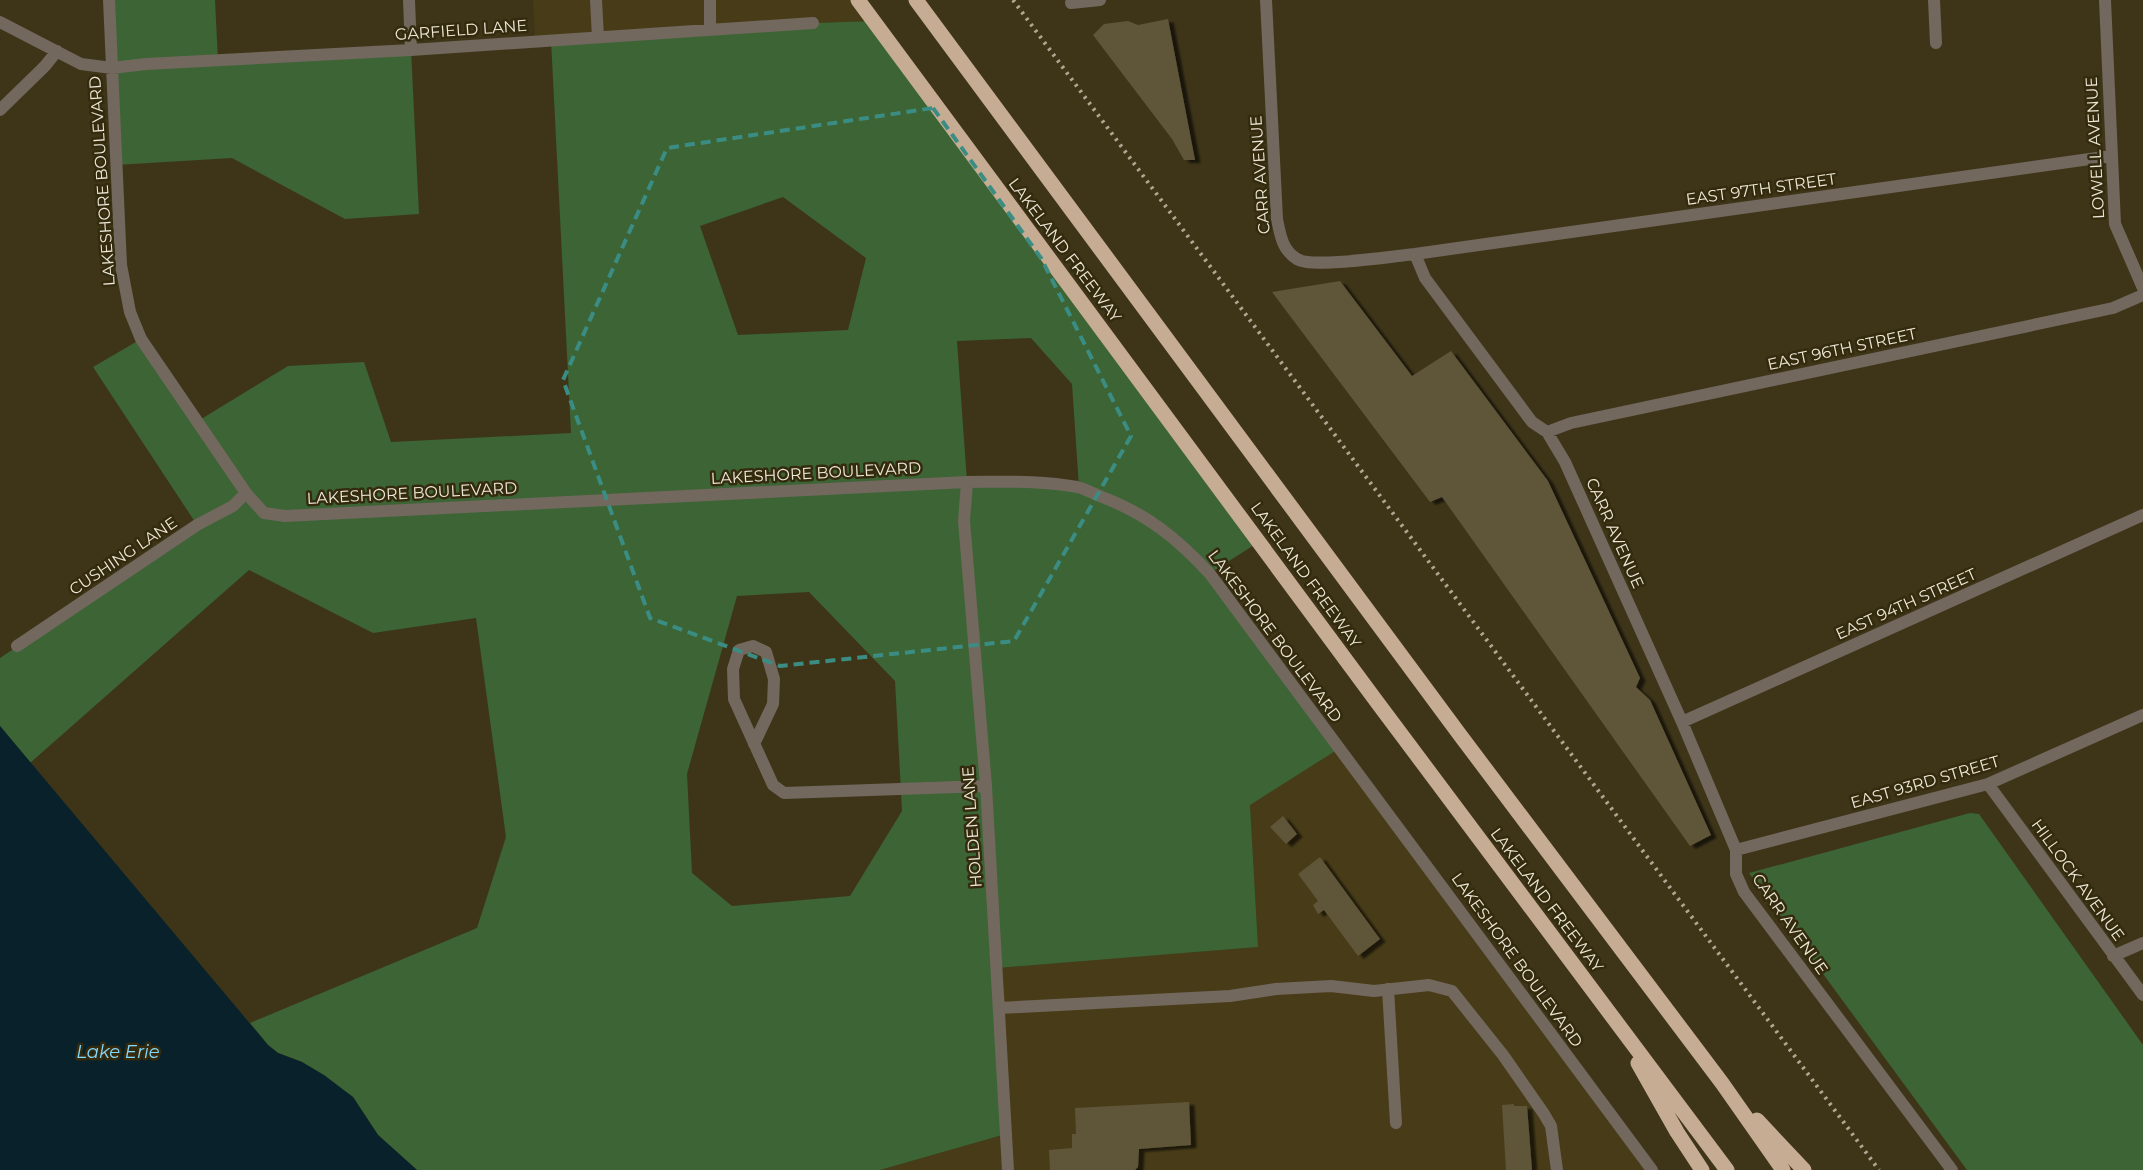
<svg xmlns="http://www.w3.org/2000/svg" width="2143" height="1170" font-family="Montserrat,sans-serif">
<defs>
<filter id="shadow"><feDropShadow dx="5.5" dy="3" stdDeviation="1" flood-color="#0009"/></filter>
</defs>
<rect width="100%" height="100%" fill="#3e3519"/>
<path fill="#483c18" d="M533 0H858L874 21 813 23 535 41Z
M1340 748 1652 1170H880L1006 1134 997 968 1258 947 1250 804Z"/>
<path fill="#3c6435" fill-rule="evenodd" d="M109 0H215L218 61 411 50 419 214 345 219 232 158 116 165Z
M874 21 1259 542 1210 573 1340 748 1250 805 1258 947 997 968 1006 1134 880 1170H417L378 1135 353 1097 302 1062 278 1053 268 1045 250 1023 477 928 506 837 476 618 373 633 249 570 30 763 0 726V658L197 525 93 367 141 339 198 421 288 366 364 362 391 442 571 433 551 40 813 23ZM783 197 866 258 848 330 738 335 700 226ZM1031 338 1072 384 1079 487 967 482 957 341ZM809 592 895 681 902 811 850 896 732 906 692 873 687 774 737 596Z
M1970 813 1979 814 2143 1045V1170H1967L1749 873Z"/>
<path fill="#08212a" d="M0 726 268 1045 278 1053 302 1062 324 1075 353 1097 378 1135 417 1170H0Z"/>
<path fill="#5f5538" filter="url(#shadow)" d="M1168 19 1195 160H1184L1172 139 1093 35 1104 24 1128 21 1138 25Z
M1340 281 1412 376 1451 351 1548 481 1640 678 1636 687 1650 700 1711 835 1690 846 1442 497 1430 502 1272 292Z
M1283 816 1297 834 1286 844 1270 827Z
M1320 857 1380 939 1358 956 1324 910 1318 914 1313 905 1318 901 1298 874Z
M1189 1102 1191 1145 1139 1149 1138 1167 1135 1170H1050L1049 1150 1072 1148V1134H1076L1075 1108Z
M1514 1104V1106H1527L1532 1170H1506L1502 1105Z"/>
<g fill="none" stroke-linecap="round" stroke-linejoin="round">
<path stroke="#72685e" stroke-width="12" d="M109 0 121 265 130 312 141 339 246 493 264 513 285 516 967 482C1003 482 1041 480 1077 487 1086 489 1094 494 1102 497 1147 514 1178 539 1210 574L1652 1170
M409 0 411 50
M596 0 598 37
M710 0V30
M1266 0 1277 219C1280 234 1282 250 1297 259 1313 269 1393 256 1415 254L2111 156
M1934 0 1936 43
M2105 0 2115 224 2143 288
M1071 3 1100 0
M0 22 81 64 112 68 146 64 411 50 813 23
M0 110 45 66 57 51
M1415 254 1425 278 1532 422 1547 432 1565 462 1682 722 1736 850V874L1744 892 1952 1170
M1547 432 1571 423 2113 308 2143 295
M967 482 964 521 986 786 1008 1170
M17 646 197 525 233 506 246 493
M1682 722 2143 515
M754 744 773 704 774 679 766 652 753 646 739 650 733 669 734 699 773 785 784 793 986 786
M1988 784 2143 995
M1736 850 1988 784 2143 715
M2113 956 2143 943
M1388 989 1396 1123
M999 1008 1230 996 1276 989 1331 986 1374 991 1429 985 1452 991 1503 1055 1544 1114 1551 1126 1557 1170"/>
<path stroke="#c5ac93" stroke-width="15" d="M858 0 1377 702 1727 1170
M916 0 1460 735 1722 1083 1783 1170
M1638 1063 1677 1132 1702 1170
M1757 1120 1804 1170"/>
<path stroke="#aea893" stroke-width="4" stroke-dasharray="2.5 5" stroke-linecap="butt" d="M1013 0 1879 1170"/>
</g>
<path fill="none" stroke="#3b8d83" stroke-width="4" stroke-dasharray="10 6" stroke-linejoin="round" d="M933 108 1041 258 1131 436 1014 641 780 666 650 618 563 380 667 148Z"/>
<g text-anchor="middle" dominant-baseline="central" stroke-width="5" stroke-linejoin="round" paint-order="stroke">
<g font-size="16" fill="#ede8d7" stroke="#342b0e">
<text transform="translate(461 30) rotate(-4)">GARFIELD LANE</text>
<text transform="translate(2095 148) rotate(-93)">LOWELL AVENUE</text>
<text transform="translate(1260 175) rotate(-94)">CARR AVENUE</text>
<text transform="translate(102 181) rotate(-94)">LAKESHORE BOULEVARD</text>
<text transform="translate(1761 189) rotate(-8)">EAST 97TH STREET</text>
<text transform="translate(1065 250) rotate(53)">LAKELAND FREEWAY</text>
<text transform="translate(1842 349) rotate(-12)">EAST 96TH STREET</text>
<text transform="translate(816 473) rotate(-3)">LAKESHORE BOULEVARD</text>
<text transform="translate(412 493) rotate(-3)">LAKESHORE BOULEVARD</text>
<text transform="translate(1615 533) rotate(66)">CARR AVENUE</text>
<text transform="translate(123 556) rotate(-34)">CUSHING LANE</text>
<text transform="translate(1306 575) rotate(54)">LAKELAND FREEWAY</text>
<text transform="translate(1906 604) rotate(-24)">EAST 94TH STREET</text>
<text transform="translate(1275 636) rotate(53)">LAKESHORE BOULEVARD</text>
<text transform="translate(1925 782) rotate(-16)">EAST 93RD STREET</text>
<text transform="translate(972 827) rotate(-94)">HOLDEN LANE</text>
<text transform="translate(2078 880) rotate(54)">HILLOCK AVENUE</text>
<text transform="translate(1547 900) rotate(53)">LAKELAND FREEWAY</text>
<text transform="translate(1790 924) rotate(55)">CARR AVENUE</text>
<text transform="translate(1517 960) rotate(54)">LAKESHORE BOULEVARD</text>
</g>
<g font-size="18" font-style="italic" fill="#85d9fd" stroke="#342b0e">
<text x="118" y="1052">Lake Erie</text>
</g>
</g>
</svg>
